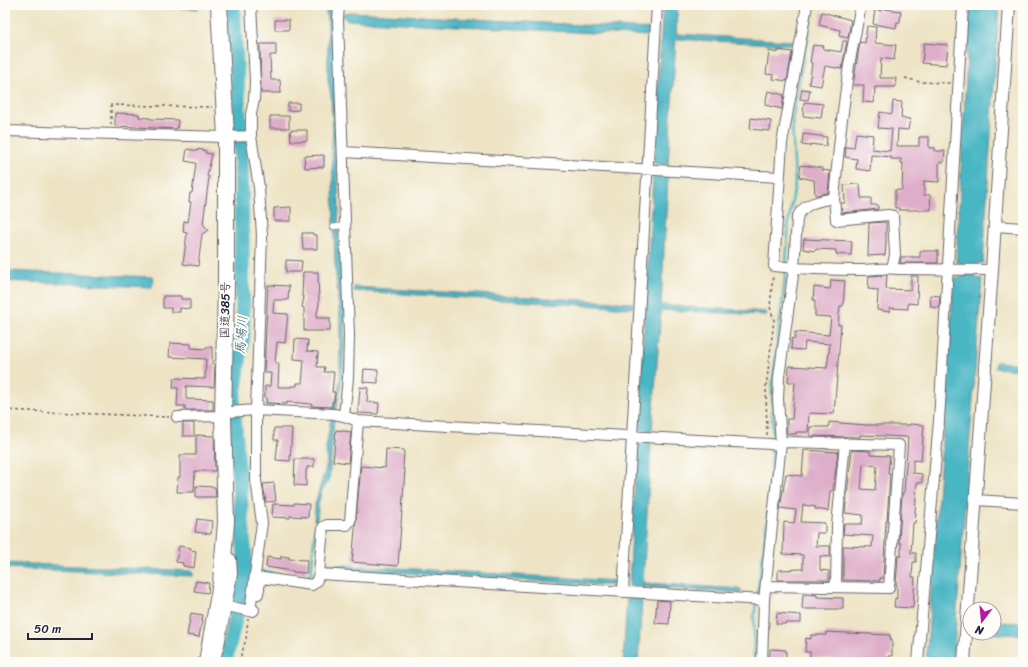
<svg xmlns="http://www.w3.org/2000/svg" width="1028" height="667" font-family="Sriracha,'Klee One',sans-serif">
<rect width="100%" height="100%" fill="#fdfcf7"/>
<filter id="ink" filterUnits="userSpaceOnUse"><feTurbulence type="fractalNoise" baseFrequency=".025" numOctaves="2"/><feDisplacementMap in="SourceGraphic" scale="8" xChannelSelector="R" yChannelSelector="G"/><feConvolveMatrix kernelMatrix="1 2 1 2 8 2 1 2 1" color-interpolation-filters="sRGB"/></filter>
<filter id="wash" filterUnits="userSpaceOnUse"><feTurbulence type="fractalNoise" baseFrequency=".012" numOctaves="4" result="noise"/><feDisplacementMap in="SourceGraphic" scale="16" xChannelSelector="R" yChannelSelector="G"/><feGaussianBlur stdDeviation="0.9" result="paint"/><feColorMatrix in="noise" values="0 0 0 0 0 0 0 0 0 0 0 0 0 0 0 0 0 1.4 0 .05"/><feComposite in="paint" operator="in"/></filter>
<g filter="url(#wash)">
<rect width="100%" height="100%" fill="#eee4c5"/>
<path fill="#48b6c4" stroke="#356c80" d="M108 5H198V9Z
M325 5H333L339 210 338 226 345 303 343 374 336 411H332L338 393 340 377V320L335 263 332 145 333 129 331 94 328 80V27Z
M663 5H678L676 34 793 41V45L676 39 668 164H655L653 162Z
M970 5H999L983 263 975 264 974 277 982 279 953 662H926L954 278 963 277 964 264 956 262Z
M350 12 650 29 651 32 649 36 346 20 343 16 344 13Z
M655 176 668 177 661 305 766 312 767 315 661 310 652 431 639 430 638 428 653 178Z
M5 271 153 277 152 287 5 281Z
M354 287 633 303 632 308 354 291Z
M996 362 1023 364V370L995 368Z
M331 419H334L329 481 322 490 318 505 317 521 314 520 315 504 327 464 326 447Z
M639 442 651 443 643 584H644L645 583 741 589V593L629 586 637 444Z
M5 563 193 571V576L5 568Z
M326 564 618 581V586L325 568Z
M627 598 642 599 638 662H623Z
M994 622 1023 623V635L984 633H994Z"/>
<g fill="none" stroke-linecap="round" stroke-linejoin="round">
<path stroke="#48b6c4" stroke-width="2.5" d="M786 265 789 219 795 184 792 121 813 5
M262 405 288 407
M773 443 772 389 786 270
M259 571 307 578 311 573 315 530
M757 598 766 530 773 448
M754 662V617L756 603"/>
<path stroke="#48b6c4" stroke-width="15" d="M225 662 246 573 233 400 243 335 241 149 233 5"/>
</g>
<g id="blocks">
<path fill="#deadc9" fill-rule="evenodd" d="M883 9 901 11 900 22H897L896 28 873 24 875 10 882 11Z
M822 12 851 20 848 38 839 36 840 30 819 25Z
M275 20H289V30H275Z
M867 26 876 27 875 43 896 45 894 60 881 58 880 78H896L895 87H875L874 103 863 102 864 85H853L860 42 865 43Z
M843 41H847L842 69 825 66 821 86 809 84 812 63 810 62 813 45 824 46 823 49 841 52Z
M924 43 948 45 946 65 922 63Z
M260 44H276V55H270L271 80H280L281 93H261Z
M778 50 792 52 787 81 773 79 774 75 766 74 769 51 778 53Z
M802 89 810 90 808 100 800 99Z
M768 91 784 95 782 109 765 105Z
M893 101 902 102 901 118 910 119 908 130 898 129 897 146H919V137H929V148H935V151H945L944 162H939V182L924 181V195H930L931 210H899V208H895V190H902L903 163H901V159H891V157L871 155 870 171 856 169 857 159 845 157 846 147 854 148 856 133 873 135 872 149 890 151 892 129 878 128 880 112 892 114Z
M804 102 823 104 821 118 803 116Z
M288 103H299V110L288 111Z
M115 113 139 114V117L150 118V119L178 120 177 129 115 126Z
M270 116H289V128H270Z
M751 118 771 121 770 131 750 129Z
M290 130H307V141H291Z
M803 134 827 137 826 146 810 144V146L802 145Z
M187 149 198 151V149L206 151 205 153 212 154 207 176 209 177 203 224 209 230 202 234 198 266 183 264 187 233 183 232 184 221 188 222 191 202H189L190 193H192L196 163 185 161Z
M324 155V167L305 168 304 156Z
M801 165 822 168V170L830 171 828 193 815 195 814 180 799 177Z
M860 184 861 198H871V205H878V209L842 213 841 203H845L844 185Z
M291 207V221H274V208Z
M886 222V243L885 255 868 256 869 223Z
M302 233H313V235H317V249H303Z
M804 239 852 241 851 255 836 254V250L816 249 815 251 803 249Z
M920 251H938V263H900L901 257H920Z
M286 260 302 261 301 272H286Z
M303 272H318L319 304 316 318H330V331H304V308L302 307 304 297H302Z
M887 275 886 289 911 290V276H918L917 304 908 303V309L890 308V312L877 310 878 290 868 289 869 276Z
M831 280 845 281 843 306H840L838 325H841L834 414 809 413 808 432H796V434H787V419H792L795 382H788L789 366 827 368 830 344 805 342 804 350 791 349 792 338 795 339V332L829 335 831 317 815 316V300H813L814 287 830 289Z
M268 285 289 286 288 300H274L273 313 288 314 285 343 277 342 275 363H279L278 387H291V386H297V383H302L304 360 294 359 295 339 308 340 307 351 318 352 317 367H325L324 372H334L332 392H335L334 402H332V407L311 406 312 404 287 402V404L266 403 267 398H265V386H270L271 373H264Z
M930 295 940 296 939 308 931 307Z
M163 296H181V299H190V309L180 308V312H171V308H163Z
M170 343 191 344V348L206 349V347H212V364H215L214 387 186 386V399L213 400V410H185V406H177L178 388H173L174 378 205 379 206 359 169 357Z
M364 369 378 370V383L363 382Z
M360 387 368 388 367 402 379 403 378 414 358 413Z
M829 422 866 425H910V424L924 425 921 461 913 460V473L922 474V483H917L915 513H916L915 523H913L911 553H916V562H913L912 577H915L913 608 894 607 895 598 897 599V585H896L898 556H901V543H899L902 493H904L908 437 860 435V437L810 436V427H829Z
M183 423H194V436H183Z
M274 428H292L290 461 276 460 278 440H274Z
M336 430 351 432 348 463 333 461Z
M196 435 214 436 215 471H195L194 492H177L178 477H180V455H196Z
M386 449 404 450 403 470H405L398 566 352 562 361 466 385 468Z
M804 450 838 452 833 491H830L828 511 815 509 816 507 803 505 801 522 825 523V533H817L816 546H830V557L820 556V570L829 571V580H778V570L803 569V555L783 554 784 522 794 523 796 510 780 508 786 474 802 476Z
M852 450 870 451V455L890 456 888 474H890L887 521H886L883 578H880V581L843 580V546L872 547 873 536 843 534 844 524H862L863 515 845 513ZM863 464 877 466 875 490 861 489Z
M295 459H314V467H307V470H306V486L294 485Z
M274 483 276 501 266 502 263 484Z
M196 486 215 487 216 497H196Z
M294 503 309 504 308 517 290 516V518L272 517 273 504 294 505Z
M197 519 212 521 211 534 195 532Z
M179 546 191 548 190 550 196 551 194 568 183 566V563L176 562Z
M281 556 289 557V559L307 560 306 573 293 572V571L266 567 267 557 281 559Z
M196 581 209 583 208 593 194 591Z
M803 594 817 595V597L843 598V609H802Z
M657 600 670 601 669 624 655 623Z
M191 613 203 615 199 637 187 635Z
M777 613 801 615V623H785V624H776Z
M826 632 890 635V639H892V656H888L887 662H831L832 659 810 657V652H805L806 638 811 639V635H826Z
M770 649 786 650V659H770Z"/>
</g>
</g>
<g filter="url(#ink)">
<use href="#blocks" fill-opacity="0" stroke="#69666b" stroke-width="1"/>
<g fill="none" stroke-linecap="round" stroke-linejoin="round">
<g stroke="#69666b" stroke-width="6">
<path id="service" d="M333 227 340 226"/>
</g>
<g stroke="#69666b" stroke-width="12">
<path id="minor" d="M339 5 338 20 349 335 348 378 344 416
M807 5 782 143 774 266C803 269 831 270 861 270 872 270 886 267 898 269L992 270
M861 5 849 65 841 127 834 198 836 220 888 215 893 216 895 255 892 268
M5 131 226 137 251 136
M343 152 779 177
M995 226 1023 228
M177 417 223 416 229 412 256 410 334 414 344 416 358 421 770 444 777 445 786 442 899 445 889 588 766 586
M358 421 350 521 347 525H327L323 527 319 574 764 600
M976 500 1023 503
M836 587 837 525 845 443
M623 592 657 5
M258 594 260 582 263 578 312 585 316 582 319 574
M227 606 250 611H253L254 610
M250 611 262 523 256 480V410L262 236 259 188 251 136V114L254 100 255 81 251 5
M207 660 216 655 219 645 232 574 231 559 224 555
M762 662 764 600 781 443 778 399 779 377 794 268 797 218C803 203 819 201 834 198
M918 662 939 421 963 5"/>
</g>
<g stroke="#69666b" stroke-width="14">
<path id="tertiary" d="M964 662 992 270 1009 5"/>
</g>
<g stroke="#69666b" stroke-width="18">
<path id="trunk" d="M207 662 221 583 226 522 223 416 226 284V137L219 5"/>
</g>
<path stroke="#69666b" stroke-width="1.5" stroke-dasharray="3 3" stroke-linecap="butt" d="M905 78 920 82 950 83
M111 125V105L212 107
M5 410 169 417
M767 435 766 388 774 320 770 307 773 275
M239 662 246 639 248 619"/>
<use href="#service" stroke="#fff" stroke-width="5"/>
<use href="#minor" stroke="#fff" stroke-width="10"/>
<use href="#tertiary" stroke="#fff" stroke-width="12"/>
<use href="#trunk" stroke="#fff" stroke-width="16"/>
</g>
</g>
<g text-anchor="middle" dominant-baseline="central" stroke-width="4" stroke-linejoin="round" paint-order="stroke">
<g font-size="12" fill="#22223b" stroke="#fdfcf7">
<text transform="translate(225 310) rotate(-89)">国道385号</text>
</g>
<g font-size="13" font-style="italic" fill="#315d72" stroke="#fdfcf7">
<text transform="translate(241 335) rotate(-86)">馬場川</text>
</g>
</g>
<rect width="1028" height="667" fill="none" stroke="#fdfcf7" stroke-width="20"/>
<g transform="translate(982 621) rotate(196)"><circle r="19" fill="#fdfcf7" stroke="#a5a5ac"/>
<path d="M0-3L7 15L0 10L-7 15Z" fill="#b5179e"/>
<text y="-6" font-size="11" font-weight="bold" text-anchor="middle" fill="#22223b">N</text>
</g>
<path d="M28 633v6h64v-6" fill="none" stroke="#22223b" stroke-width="2"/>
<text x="34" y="633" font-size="12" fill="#22223b" stroke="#fdfcf7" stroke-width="3" paint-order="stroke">50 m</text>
</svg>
